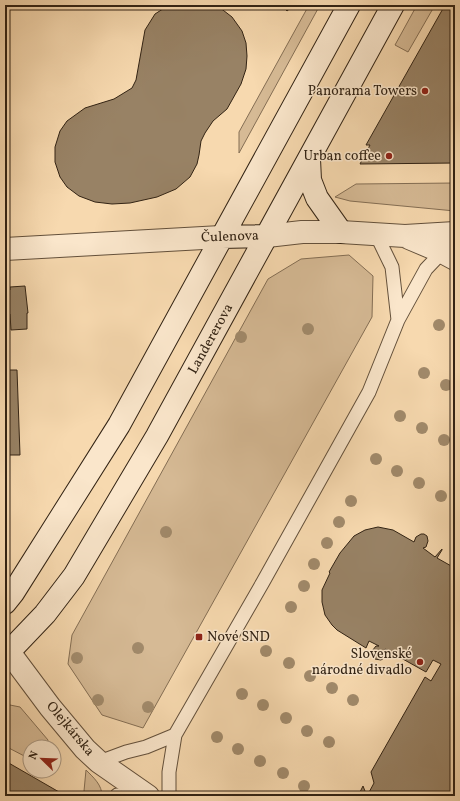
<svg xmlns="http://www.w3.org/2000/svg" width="460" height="801" font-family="Vollkorn,serif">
<rect width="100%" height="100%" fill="#f7d9af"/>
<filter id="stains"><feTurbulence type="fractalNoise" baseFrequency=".005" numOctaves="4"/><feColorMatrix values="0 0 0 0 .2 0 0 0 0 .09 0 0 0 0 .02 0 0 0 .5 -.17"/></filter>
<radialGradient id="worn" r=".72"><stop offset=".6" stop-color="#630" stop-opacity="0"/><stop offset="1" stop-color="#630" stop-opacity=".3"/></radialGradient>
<path fill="#d6ba95" stroke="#846e54" d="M309 5H320L239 153V132Z
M417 5H435L408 52 395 45Z
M455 183V211L350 201 335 197 356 184Z
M349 255 373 276 372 317 143 728 102 715 68 664 72 635 268 279 301 259Z
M5 704 20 707 48 740 47 747H30V759L5 746Z
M86 770C94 778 102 785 102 796H94L84 791Z"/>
<path fill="#988265" stroke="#322314" d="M169 5H212L219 7 232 17 242 31 246 43 247 56 246 69 241 84 227 109 213 121 205 133 201 141 199 155 197 164 190 177 176 189 157 197 130 203 112 204 95 202 79 196 67 187 60 177 55 162V147L60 131 67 121 85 108 114 99 132 88 136 80 145 30 155 14Z
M281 5H294L287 11Z
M445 5H447L448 8 450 5H455V163L360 164 370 145H366Z
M25 286 28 313H27V329L11 330 10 314H7L6 290H10V287Z
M5 370H17L20 455H5Z
M378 527 393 530 414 542 416 537 421 534H424L427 536 428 541 426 547 423 548 435 557 442 549V550L437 558 453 567 455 562V796H367L374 783 371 772 425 677 431 681 441 664 433 660 426 672 385 649 386 652 384 658 381 660 375 659 373 657 372 651 376 646H379L369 641 366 648 337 630 332 625 325 615 322 602V590L330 573 329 572 340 553 354 536 365 530Z
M5 762H7L66 796H5Z
M363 786 367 796H358Z"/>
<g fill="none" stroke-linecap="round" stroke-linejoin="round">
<g stroke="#63503b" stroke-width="15">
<path id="lane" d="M376 234 392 267 398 320
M99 762 126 752 146 747 175 735
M117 796V795
M169 796V772L175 735 263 582 369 392 398 320 426 269 446 248"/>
</g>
<g stroke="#63503b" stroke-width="24">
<path id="street" d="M267 236 302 232H341L405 236 455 233
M409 238 442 252 455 259
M5 249 221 237
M9 652 50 707 85 749 99 762 148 796"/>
</g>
<g stroke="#322314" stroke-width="24">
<path id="secondary" d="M309 159 310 180 317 198 341 232
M221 237 267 236
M5 603 13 593 119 425 349 5
M5 656 45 614 74 576 157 436 393 5"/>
</g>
<use href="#lane" stroke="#fae6cb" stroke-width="13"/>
<use href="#street" stroke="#fae6cb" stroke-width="22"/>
<use href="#secondary" stroke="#fae6cb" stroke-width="22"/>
</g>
<g fill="#a18a6b">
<circle cx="439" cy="325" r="6"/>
<circle cx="308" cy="329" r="6"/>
<circle cx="241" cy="337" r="6"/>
<circle cx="424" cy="373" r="6"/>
<circle cx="446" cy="385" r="6"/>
<circle cx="400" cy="416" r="6"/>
<circle cx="422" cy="428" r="6"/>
<circle cx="444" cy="440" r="6"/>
<circle cx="376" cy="459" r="6"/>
<circle cx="397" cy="471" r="6"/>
<circle cx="419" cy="483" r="6"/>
<circle cx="441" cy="496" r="6"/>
<circle cx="351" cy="501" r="6"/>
<circle cx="339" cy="522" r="6"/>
<circle cx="166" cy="532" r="6"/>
<circle cx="327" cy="543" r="6"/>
<circle cx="314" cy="564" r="6"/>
<circle cx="304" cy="586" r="6"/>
<circle cx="291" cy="607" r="6"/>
<circle cx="138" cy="648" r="6"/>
<circle cx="266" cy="651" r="6"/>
<circle cx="77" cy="658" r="6"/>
<circle cx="289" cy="663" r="6"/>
<circle cx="310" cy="676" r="6"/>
<circle cx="332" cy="688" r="6"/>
<circle cx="242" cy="694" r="6"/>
<circle cx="98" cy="700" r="6"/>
<circle cx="353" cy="700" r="6"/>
<circle cx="263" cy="705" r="6"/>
<circle cx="148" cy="707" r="6"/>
<circle cx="286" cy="718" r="6"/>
<circle cx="307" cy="731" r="6"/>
<circle cx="217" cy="737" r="6"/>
<circle cx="329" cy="742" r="6"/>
<circle cx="238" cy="749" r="6"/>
<circle cx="260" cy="761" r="6"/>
<circle cx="283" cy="773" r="6"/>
<circle cx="304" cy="786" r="6"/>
</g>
<g fill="#8f2418" stroke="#fae6cb" stroke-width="1.5">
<circle cx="425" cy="91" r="4"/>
<circle cx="389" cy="156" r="4"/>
<rect x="195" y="633" width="8" height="8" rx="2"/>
<circle cx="420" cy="662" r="4"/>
</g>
<g text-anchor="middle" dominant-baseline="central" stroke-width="3" stroke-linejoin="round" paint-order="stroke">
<g font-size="14" fill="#322314" stroke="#fae6cb" text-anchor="end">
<text x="417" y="91">Panorama Towers</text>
<text x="381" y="156">Urban coffee</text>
<text x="207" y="637" text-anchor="start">Nové SND</text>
<text x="412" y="654">Slovenské<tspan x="412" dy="16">národné divadlo</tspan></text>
</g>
<g font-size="14" fill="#322314" stroke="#fae6cb">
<text transform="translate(230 237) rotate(-2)">Čulenova</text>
<text transform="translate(211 339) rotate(-61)">Landererova</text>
<text transform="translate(70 729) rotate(50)">Olejkárska</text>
</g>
</g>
<rect width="460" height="801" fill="none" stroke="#f7d9af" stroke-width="20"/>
<rect x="6" y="6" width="448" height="789" fill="none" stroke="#322314" stroke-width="2"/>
<rect x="10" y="10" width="440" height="781" fill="none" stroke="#322314"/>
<g transform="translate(42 759) rotate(293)"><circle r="19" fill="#fae6cb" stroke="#aa9882"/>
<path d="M0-3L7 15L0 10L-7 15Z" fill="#8f2418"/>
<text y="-6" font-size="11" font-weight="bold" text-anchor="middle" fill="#322314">N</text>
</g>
<rect width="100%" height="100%" filter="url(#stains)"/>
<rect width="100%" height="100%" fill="url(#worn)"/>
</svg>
